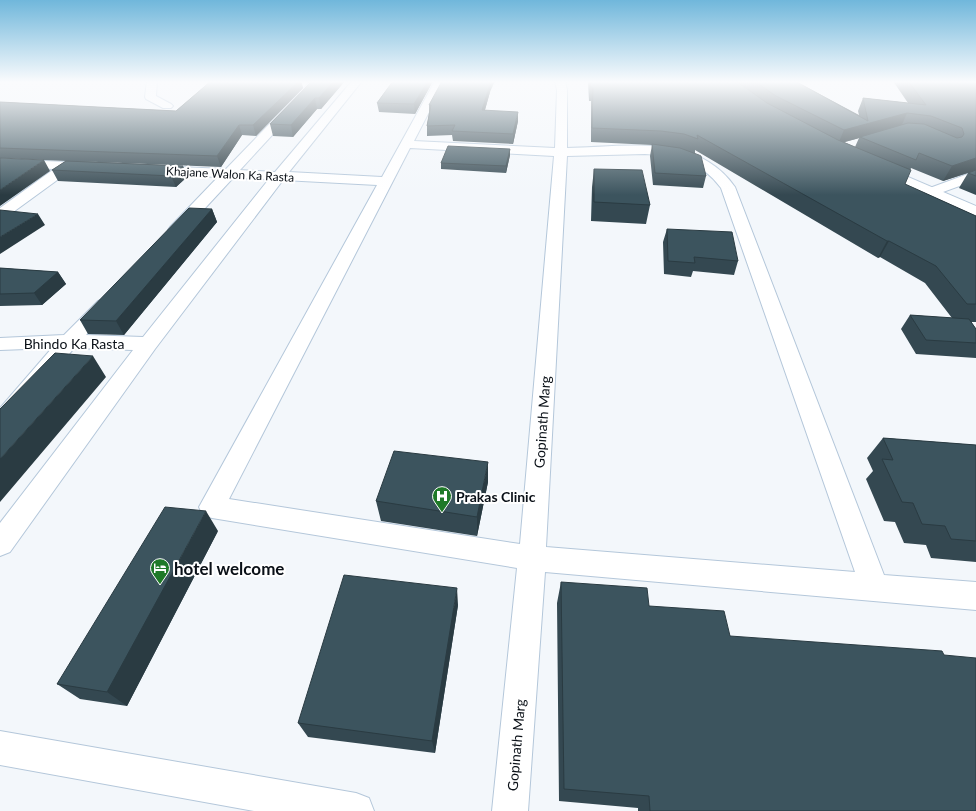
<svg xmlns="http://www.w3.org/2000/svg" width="976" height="811" font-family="Lato,sans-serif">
<rect width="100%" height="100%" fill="#f3f7fb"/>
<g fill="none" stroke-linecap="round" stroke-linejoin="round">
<g stroke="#b4c7da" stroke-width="2">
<path id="minor" d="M147 81H157L156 96 171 104 173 106 171 108H163L146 99 145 97Z
M311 81H322L240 170 275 172 352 81H362L289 172 382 177 435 81H445L414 141 555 148 557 90 555 81H565L567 90V148C624 147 697 132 735 187L884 575 976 582V610L545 572 528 811H492L517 568 212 518 203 515 199 507 377 185 283 180 155 349 10 552 0 556V523L133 350 74 348 8 429 0 431V408L52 348 0 350V338L64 335 98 301 104 299 110 301 113 305 86 335 143 337 269 179 233 178 182 233 176 235 170 233 168 230 170 227 218 177 155 174 150 173 148 170 150 167 155 166 226 169ZM410 148 554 156 520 544 229 499ZM645 154C678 156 700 160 721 188L855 572 546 547 567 156Z
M0 159 88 163 93 164 95 167 93 170H71L5 218 0 220V208L54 169 0 167Z
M976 171V180L932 196 927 195 925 192 927 189Z
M0 731 356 793 369 798 374 811H254L0 765Z"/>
</g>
<g stroke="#b4c7da" stroke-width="2">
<path id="highway" d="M880 165 976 206V216L875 172 873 169 875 166Z"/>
</g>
<use href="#minor" fill="#fff" fill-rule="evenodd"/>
<use href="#highway" fill="#fff" fill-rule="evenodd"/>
</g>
<path fill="#344851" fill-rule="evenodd" d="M211 81H301L303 88 256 136 242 135 221 167 74 161 183 166 187 177 176 187 58 181 52 170 66 161 0 158V102L176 111Z
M312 81H345L321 109H317L293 137 273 136 270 124Z
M393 81H433L415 114 379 112 377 103Z
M586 81H795L859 115 858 111 863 98 908 103 893 81H976V195L959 188 968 173 943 181 911 168 905 184 976 216V322H971L976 329V358L916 354 901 329 910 315 952 318 925 283 880 257 878 258 695 150V153L706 176 703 188 653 185 650 156 652 145 591 142V101H589L588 83ZM859 138 855 147 844 142 856 139Z
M490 92 485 110 518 121 513 144 453 141 452 135 427 136V126L429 113V105Z
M510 149V155L506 173 441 169V163Z
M594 169 650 205 646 224 591 221 592 187Z
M212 209 217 222 124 335 88 334 80 320Z
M667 229 738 261 734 275 693 271 691 277 664 274 663 242Z
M0 268 58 272 66 284 42 305 0 306Z
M883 438 976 445V562L931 558 926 545 904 543 895 522 884 521 866 479 873 471 867 458Z
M488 482 477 536 381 521 376 501Z
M218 531 127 706 80 699 57 684Z
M561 582 649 606 730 636 976 811H638V808L559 801 557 603Z
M458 605 435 753 308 737 298 723Z"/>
<path fill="#2a3b42" d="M299 81H301L303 88 256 136 253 125Z
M334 81H345L321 109 319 98Z
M428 81H433L415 114 414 104Z
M491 81H495L490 92 482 120V110Z
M315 98 317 109 293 137 291 125Z
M518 112V121L513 144V134Z
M907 113 901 127 860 137 859 138 838 144 844 130Z
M239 125 242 135 221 167 217 156Z
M510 149V155L506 173V166Z
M976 158V170L943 181 952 166Z
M44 160 50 171 0 206V190Z
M183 166 187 177 176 187 171 176Z
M212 209 217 222 124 335 116 321Z
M38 214 45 225 0 254V237Z
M887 241H889L880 257 878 258Z
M58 272 66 284 42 305 34 293Z
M93 356 106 377 0 502V459Z
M488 462V482L477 536V517Z
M206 511 218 531 127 706 107 692Z
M457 588 458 605 435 753 432 741Z"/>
<path fill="#3c545e" stroke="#2a3b42" d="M211 81H299L253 125H239L217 156 0 148V102L176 111Z
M312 81H334L319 98H315L291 125 270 124Z
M393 81H428L414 104 377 103Z
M442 81H491L482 110 518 112 513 134 452 131 455 125 427 126 431 105H429Z
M590 81H736L767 103 838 140 911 170 905 184 976 216V304H967L936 266 889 241H887L697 135 698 139 684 134 661 131 592 128 593 88H591Z
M754 81H795L868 121 863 98 926 105 908 81H976V158L952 166 919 153 916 160 860 137 908 123 924 124 957 138 962 137 964 134 962 128 931 116 907 113 844 130 776 96Z
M652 144 680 148 699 155 701 156 706 176 655 173Z
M448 146 510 149 506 166 441 163Z
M0 158 44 160 0 190Z
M66 161 183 166 171 176 52 170Z
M594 169 642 170 650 205 594 202Z
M976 170V176L968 173Z
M189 208 212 209 116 321 80 320Z
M0 210 38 214 0 237Z
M667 229 732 232 738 261 694 257 695 263 668 261Z
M0 268 58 272 34 293 0 294Z
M910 315 969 319 976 329V343L926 340Z
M55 353 93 356 0 459V409Z
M883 438 976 445V541L951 539 945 526 922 524 913 503 902 502 882 459 893 460Z
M394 451 488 462 477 517 376 501Z
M165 507 206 511 107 692 57 684Z
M344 575 457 588 432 741 298 723Z
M561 582 647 588 649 606 724 611 730 636 942 651 944 655 976 658V811H650L649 796 564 789Z"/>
<linearGradient id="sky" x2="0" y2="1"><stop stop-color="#70b7db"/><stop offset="0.42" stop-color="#fafbfd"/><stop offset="1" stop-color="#fafbfd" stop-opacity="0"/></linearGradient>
<rect width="976" height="195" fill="url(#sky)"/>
<defs>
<g id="hospital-pin" transform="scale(1)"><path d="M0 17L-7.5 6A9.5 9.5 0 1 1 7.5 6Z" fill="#1f7928" stroke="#fff"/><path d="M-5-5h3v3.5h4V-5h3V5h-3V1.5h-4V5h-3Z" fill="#fff"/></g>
<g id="hotel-pin" transform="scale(1)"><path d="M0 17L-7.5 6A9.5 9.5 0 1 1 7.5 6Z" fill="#1f7928" stroke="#fff"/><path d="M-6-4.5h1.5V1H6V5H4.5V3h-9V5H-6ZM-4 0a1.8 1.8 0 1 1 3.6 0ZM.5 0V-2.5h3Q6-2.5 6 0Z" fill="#fff"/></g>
</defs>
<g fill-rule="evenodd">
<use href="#hospital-pin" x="442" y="496"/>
<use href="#hotel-pin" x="160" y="568"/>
</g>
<g text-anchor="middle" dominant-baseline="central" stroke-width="4" stroke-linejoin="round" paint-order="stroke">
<g font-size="12" fill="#0a1017" stroke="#fff">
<text transform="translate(230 174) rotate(3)">Khajane Walon Ka Rasta</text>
</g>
<g font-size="14" fill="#0a1017" stroke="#fff">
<text x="74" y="343">Bhindo Ka Rasta</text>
<text transform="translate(542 422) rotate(-86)">Gopinath Marg</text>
<text transform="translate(516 745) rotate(-85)">Gopinath Marg</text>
</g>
<g font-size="14" font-weight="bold" fill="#0a1017" stroke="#fff" text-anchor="start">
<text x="456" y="496">Prakas Clinic</text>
</g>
<g font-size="17" font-weight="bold" fill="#0a1017" stroke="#fff" text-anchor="start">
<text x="174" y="568">hotel welcome</text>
</g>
</g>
</svg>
